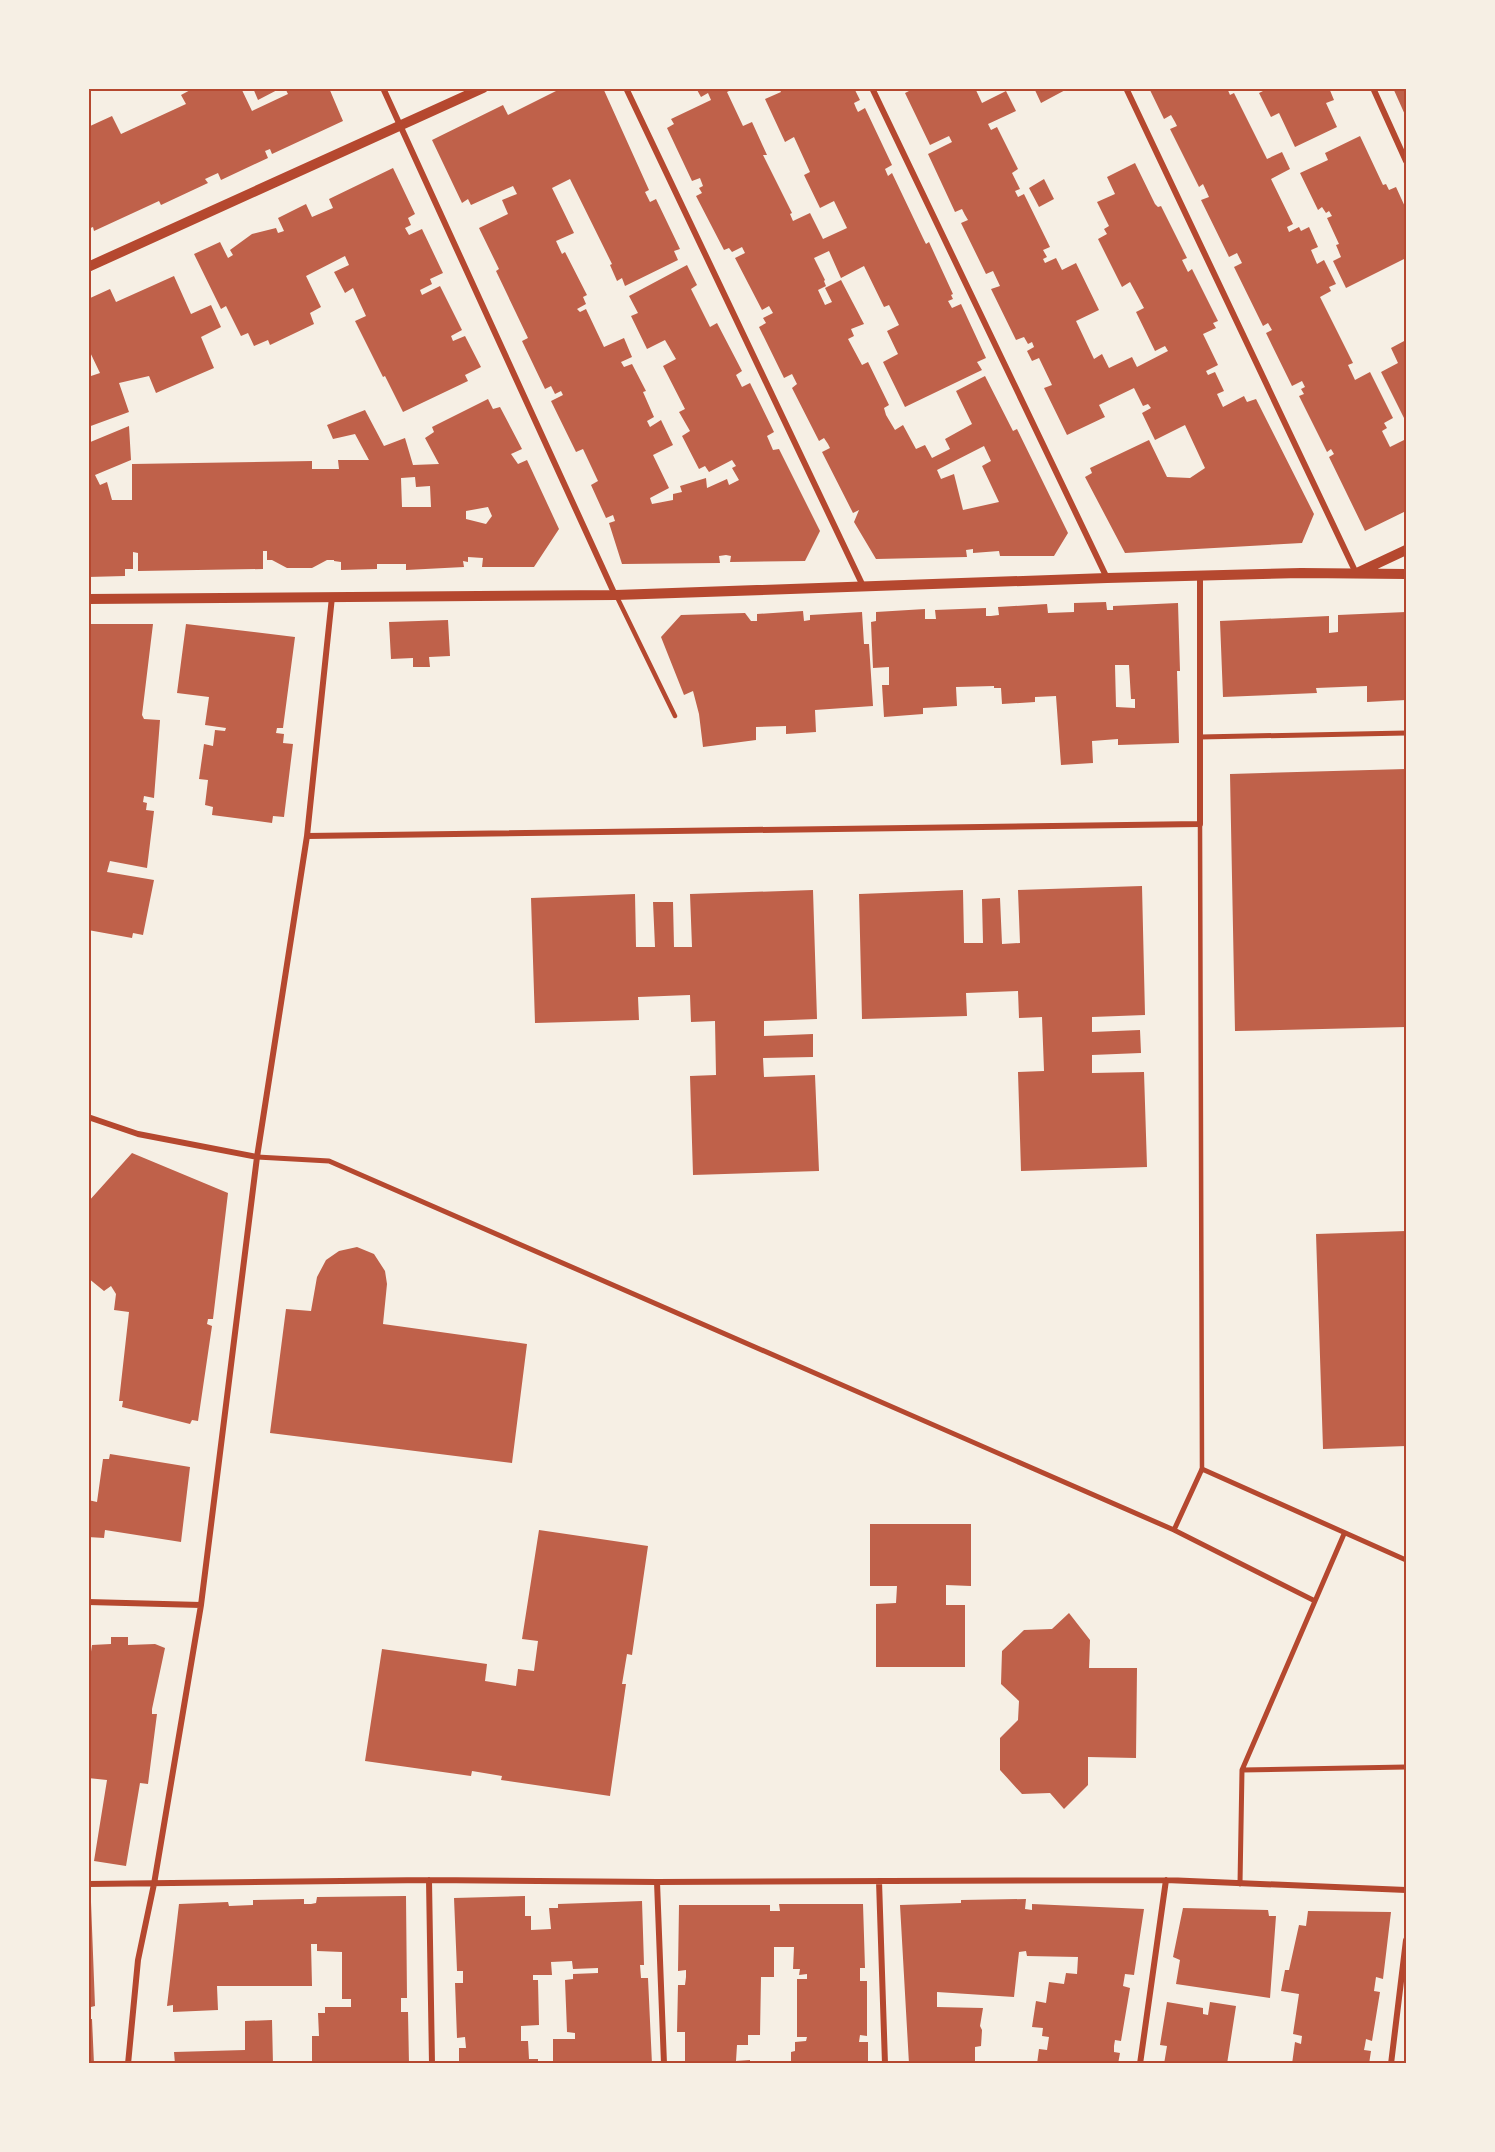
<svg xmlns="http://www.w3.org/2000/svg" width="1495" height="2152" font-family="Helvetica,sans-serif">
<rect width="100%" height="100%" fill="#f6efe4"/>
<path fill="#bf614a" fill-rule="evenodd" d="M194 88H241L252 111 288 94 285 88H329L343 121 272 154 270 149 265 151 268 158 221 180 218 173 205 179 208 183 161 205 159 201 94 231 93 227 88 229V127L112 116 121 134 186 104 181 95Z
M253 88H281L258 100Z
M562 88H603L649 190 645 192 650 202 656 199 680 249 674 251 678 260 625 286 622 278 617 281 610 265 612 264 570 179 552 188 574 233 556 241 562 254 565 252 587 295 583 297 586 304 577 309 580 312 586 309 604 347 624 338 632 357 621 362 624 367 632 364 646 391 643 392 654 417 647 421 650 427 661 420 673 445 653 455 669 488 650 498 652 504 673 500V494L682 492 680 486 706 478 707 488 727 479 729 485 739 480 732 468 736 466 732 460 709 472 705 466 699 469 682 436 690 431 679 412 685 409 663 366 676 359 665 340 647 349 631 316 638 313 629 296 687 265 697 285 691 289 710 327 717 323 742 371 736 375 742 387 750 383 774 432 767 436 773 450 779 449 820 531 805 561 730 562 731 556 726 555 719 556 720 563 622 564 609 523 615 521 613 515 606 518 591 485 598 481 583 449 576 452 551 401 563 395 561 391 555 394 551 386 545 389 522 341 528 338 496 271 499 269 479 228 508 214 502 200 517 194 513 186 471 205 468 199 462 203 432 140 503 105 508 115Z
M696 88H735L727 92 743 126 752 122 767 155H763L792 213 790 214 793 221 810 213 823 239 847 228 834 201 820 208 804 175 810 172 794 137 785 142 765 99 781 92 779 88H854L860 100 854 103 856 108 858 112 865 108 892 165 885 169 888 176 892 173 923 238 926 244 929 242 953 294 951 295 953 299 948 301 952 308 961 304 986 358 977 362 982 370 905 407 883 362 898 354 887 331 899 325 889 305 884 307 864 266 841 278 829 251 814 258 825 280 824 281 826 286 818 290 825 305 832 302 825 288 841 280 864 324 851 329 854 336 848 339 862 365 868 362 889 405 884 408 886 415 895 430 903 425 916 449 925 445 932 458 950 449 945 439 972 424 956 391 985 376 1013 431 1017 429 1068 533 1054 556H1000L999 551 973 553V549L966 550 967 557 876 559 854 522 859 510 853 513 822 452 830 448 828 444 824 438 819 441 792 388 797 384 792 374 784 378 759 327 766 323 763 318 773 313 769 306 762 310 735 258 745 253 742 247 732 252 729 248 724 250 696 196 702 193 699 188 703 186 700 178 692 181 667 128 674 124 671 119 711 100 708 93 701 97ZM984 446 991 461 982 466 999 502 963 510 954 474 941 479 937 470Z
M915 88H975L982 103 1006 91 1016 111 988 124 991 130 997 127 1018 169 1012 173 1020 189 1015 191 1018 197 1024 194 1050 247 1043 250 1047 257 1043 259 1045 263 1056 258 1062 270 1076 263 1099 310 1076 321 1094 359 1102 354 1109 368 1132 357 1137 367 1168 351 1165 346 1155 351 1136 312 1144 308 1130 282 1122 287 1098 239 1107 234 1104 229 1109 226 1097 202 1115 194 1107 177 1135 163 1155 204 1158 207 1161 206 1187 258 1182 260 1188 272 1192 269 1218 321 1213 323 1216 328 1203 334 1218 365 1206 371 1208 375 1215 372 1224 391 1217 394 1223 407 1244 396 1247 402 1256 399 1314 514 1302 543 1125 553 1085 477 1092 473 1090 468 1149 440 1167 477 1190 478 1205 468 1185 425 1155 440 1142 413 1151 408 1148 404 1143 406 1134 388 1099 405 1105 417 1067 435 1044 388 1052 385 1039 358 1032 361 1027 351 1034 347 1032 342 1028 344 1024 337 1016 340 991 289 1000 286 993 271 986 274 961 223 968 220 965 215 962 209 955 212 928 154 952 142 949 136 930 145 905 93Z
M1034 88H1069L1041 103Z
M1149 88H1227L1230 95 1234 93 1267 159 1282 152 1290 169 1271 179 1293 224 1287 227 1289 232 1299 227 1301 231 1309 227 1318 247 1311 250 1317 264 1324 260 1336 284 1329 287 1331 291 1320 297 1353 363 1348 365 1355 380 1370 372 1393 418 1384 423 1387 428 1382 431 1390 447 1406 439V511L1365 531 1329 457 1334 454 1331 449 1327 452 1299 396 1304 394 1301 389 1305 387 1302 381 1292 386 1266 333 1272 330 1268 323 1263 326 1234 267 1242 263 1237 253 1229 257 1201 200 1209 197 1203 184 1199 187 1170 129 1177 126 1175 122 1171 115 1164 119Z
M1269 88H1329L1334 100 1326 103 1337 127 1295 147 1279 113 1271 117 1259 93Z
M1393 88H1406V117Z
M1360 136 1383 185 1386 184 1389 190 1396 187 1406 209V258L1346 288 1333 261 1341 257 1336 245 1339 244 1327 218 1332 216 1329 211 1326 213 1322 207 1318 210 1300 173 1328 160 1325 153Z
M393 168 415 214 408 218 411 225 405 228 409 235 422 229 443 273 430 279 432 284 420 290 422 295 440 286 462 330 451 336 453 341 465 336 481 367 465 375 468 381 403 412 385 376 383 377 355 321 366 316 353 288 345 293 334 272 349 265 345 256 306 276 321 307 310 313 314 324 270 345 268 340 254 346 248 333 241 336 226 306 221 309 194 254 220 242 228 258 233 255 230 250 252 234 276 228 278 233 284 231 278 218 306 204 312 217 333 208 329 199Z
M1044 179 1054 199 1039 207 1029 188Z
M174 276 191 314 211 305 221 327 201 337 214 368 156 393 149 376 119 383 129 412 88 427V377L100 373 88 348V299L110 289 116 302Z
M1406 340V422L1381 372 1398 363 1391 348Z
M488 399 493 409 500 407 522 449 511 454 518 464 527 460 559 529 534 567H482L483 558 468 557V562L463 561 464 567 406 570V564H377V569L341 570V562L334 561V560H327L312 568H287L272 560H267V551H263V569L138 571V553L133 552V569H125V576L88 577V443L129 426 131 460 95 475 100 485 107 482 112 500H132V464L312 461V469H339L338 460H369L355 434 333 439 327 425 365 410 384 446 405 438 413 465 439 464 425 438 434 432 432 427ZM415 477 416 487 430 486 431 507H402L401 478ZM488 507 492 516 486 524 466 519V511Z
M1106 602 1107 610H1113V606L1178 603 1180 671H1177L1179 743 1118 745V739L1092 741 1093 763 1061 765 1056 696 1035 697V702L1002 704 1001 688H994V686L956 687 957 706 923 708V714L884 717 882 685H889V667L873 668 871 622 876 621V612L925 609V619H936L935 610 986 608V616H991L999 615 998 607 1047 604 1048 613 1074 612V603ZM1115 665H1129L1131 699H1135V708L1116 707Z
M803 611 804 621 810 620V615L862 612 864 644H869L873 706 815 710 816 732 786 734V726L756 727V740L703 747 699 714 693 691 684 695 661 637 681 615 745 613 751 621H757V614Z
M1406 612V700L1367 702V686L1316 688 1317 693 1223 697 1220 621 1329 616V633L1338 632V615Z
M448 620 450 656 429 657 430 667H413V658L391 659 389 622Z
M88 624H153L142 715 144 719 160 720 154 798 144 796 143 802 147 803 146 810 154 811 147 868 110 861 107 872 154 880 143 935 133 933 132 938 88 930Z
M186 624 295 637 283 728H277L276 733 284 734 283 743 293 744 284 817 273 816 272 823 212 815 213 807 205 805 208 780 199 779 204 744 213 746 215 730 225 731 226 728 205 725 209 697 177 693Z
M1406 769V1027L1235 1031 1230 774Z
M1142 886 1145 1015 1092 1017V1032L1140 1030 1141 1053 1092 1055V1073L1144 1072 1147 1167 1021 1171 1018 1072 1044 1071 1042 1017 1019 1018 1018 991 966 993 967 1016 862 1019 859 894 963 890 964 943H983L982 899 1000 898 1002 944 1020 943 1018 890Z
M813 890 817 1019 764 1021V1036L813 1034V1057L763 1058 764 1077 815 1075 819 1171 693 1175 690 1076 716 1075 715 1021 691 1022 690 995 638 997 639 1020 535 1023 531 898 635 894 636 947H655L653 902H673L674 947H692L690 894Z
M132 1153 228 1193 213 1319H208L207 1324 212 1326 198 1421 192 1420 190 1424 122 1407 123 1401H119L129 1312 114 1310 116 1294 111 1286 104 1291 88 1278V1202Z
M1406 1231V1446L1323 1449 1316 1234Z
M357 1247 374 1254 385 1271 387 1284 383 1324 527 1344 512 1463 270 1433 286 1309 311 1311 317 1277 326 1260 339 1251Z
M110 1454 190 1467 181 1542 105 1530 104 1538 88 1537V1500L97 1502 103 1459H109Z
M870 1524H971V1586L946 1585V1605H965V1667H876V1604L896 1603 897 1586H870Z
M539 1530 648 1546 632 1655 627 1654 622 1684H626L610 1796 501 1780 502 1776 472 1771 471 1776 365 1761 382 1649 487 1664 485 1681 516 1686 518 1669 534 1671 538 1641 522 1639Z
M1069 1613 1090 1640 1089 1668H1137L1136 1758 1088 1757V1785L1064 1809 1050 1793 1022 1794 1000 1770V1738L1018 1720 1019 1701 1001 1684 1002 1651 1024 1630 1052 1629Z
M111 1637H128V1645L155 1644 165 1648 152 1709V1714H157L148 1784 140 1783 126 1866 94 1861 107 1780 88 1778V1672L92 1645 111 1644Z
M406 1896 407 1998H401V2012H408L409 2064H312V2036H319L318 2013H325V2007H351V1999H342V1952L317 1951V1944H311L312 1986H217L218 2010 173 2012V2005L167 2006 179 1904 228 1902 229 1906 253 1905V1900L304 1899V1904H311L316 1903 317 1897Z
M525 1896V1916H531V1930L551 1929 549 1908H558V1904L642 1901 644 1965H640L641 1978H648L652 2064 553 2063V2039H575V2033L567 2032 565 1980 573 1979V1974L598 1973V1968L573 1969 572 1961 551 1962 552 1975H533V1980H538L539 2025 521 2026V2041H528L529 2059H538V2064H459V2048H466L465 2037 457 2038 455 1983H463V1971H457L454 1898Z
M1026 1899 1025 1909 1032 1910V1904L1144 1909 1134 1975 1125 1974 1123 1986 1130 1988 1121 2041 1115 2040 1114 2046V2052L1120 2053 1118 2064H1037L1039 2049 1047 2050 1049 2037 1042 2036 1043 2028 1032 2027 1036 2001 1046 2003 1049 1982 1064 1984 1066 1973 1077 1974 1078 1957 1027 1956 1026 1951 1019 1952 1014 1997 937 1992V2007L983 2008 980 2026 982 2030 981 2046 975 2047V2062L972 2064H909L900 1905 961 1903V1900Z
M91 1902 95 2006 91 2007 90 2016H88V1903Z
M779 1904H863L865 1968H860V1981H867V2036L860 2035 859 2042H868V2064H791V2052L795 2051V2042L806 2041 807 2037H797V1979H807V1974L799 1975 800 1969H793L794 1947H774V1977H761L760 2035H748V2045H737L736 2061 750 2060V2064H685V2032H677L678 1985H685L686 1977V1970L678 1971 679 1905H770V1911H780Z
M1183 1908 1268 1910 1269 1916H1276L1270 1998 1176 1984 1180 1960 1173 1957Z
M1308 1911 1391 1912 1383 1979 1376 1977 1374 1991 1380 1992 1372 2041 1366 2039 1365 2045 1364 2050 1371 2051 1369 2064H1292L1295 2042 1301 2044 1302 2036 1293 2034 1299 1994 1281 1991 1285 1970H1289L1299 1925 1306 1926Z
M1167 2002 1203 2008V2014L1208 2015 1210 2002 1236 2006 1227 2064H1164L1167 2046 1160 2045Z
M88 2019H92L94 2064H88Z
M272 2020 273 2064H175L174 2052 245 2050V2021Z"/>
<g fill="none" stroke-linecap="round" stroke-linejoin="round">
<path stroke="#b5482f" stroke-width="4.5" d="M616 595 675 716
M1200 824 1202 1469"/>
<path stroke="#b5482f" stroke-width="5" d="M1200 737 1406 733
M257 1157 329 1161 1174 1530 1202 1469 1406 1560
M1174 1530 1315 1601
M1242 1770 1406 1767
M1240 1884 1242 1770 1344 1534"/>
<path stroke="#b5482f" stroke-width="6" d="M383 88 615 595
M626 88 863 586
M872 88 1107 578
M1126 88 1356 573
M1373 88 1406 161
M307 836 1200 824V577
M88 1117 138 1134 257 1157
M88 1602 201 1605
M429 1880 432 2064
M879 1881 885 2064
M657 1882 664 2064
M88 1884 429 1880 657 1882 1166 1880 1406 1890
M128 2064 138 1960 154 1884 201 1605 257 1157 307 836 332 597
M1140 2064 1166 1880
M1391 2064 1406 1940"/>
<path stroke="#b5482f" stroke-width="10" d="M88 267 483 88
M1359 572 1406 550
M88 599 616 595 1107 578 1301 573 1406 574"/>
</g>
<rect width="1495" height="2152" fill="none" stroke="#f6efe4" stroke-width="180"/>
<rect x="90" y="90" width="1315" height="1972" fill="none" stroke="#b5482f" stroke-width="2"/>
</svg>
